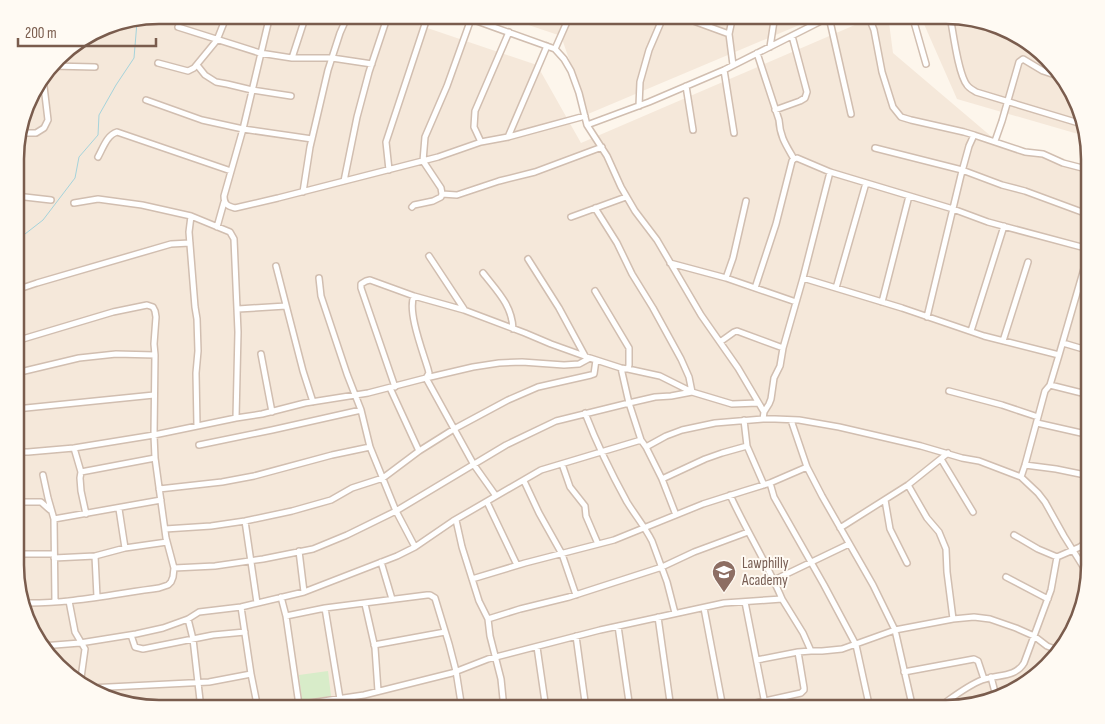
<svg xmlns="http://www.w3.org/2000/svg" width="1105" height="724" font-family="'Sofia Sans Condensed',sans-serif">
<rect width="100%" height="100%" fill="#fdf6ec"/>
<path fill="#f5e8da" d="M159 15H389L537 65 581 143 878 15H888L893 53 1006 149 1090 167V574L1066 645 1018 690 955 709H159L79 685 34 637 16 583V141L30 95 64 51 104 26Z
M499 15H823L588 114 561 36Z
M920 15H946L1026 39 1071 87 1085 136 957 99Z"/>
<path fill="#d8ecc9" d="M328 671 331 696 302 700 299 675Z"/>
<g fill="none" stroke-linecap="round" stroke-linejoin="round">
<path stroke="#a5d3da" stroke-width="1" d="M16 241 43 220 75 178 79 157 98 135 99 115 116 85 134 58 137 22 139 19"/>
<g stroke="#d1beb0" stroke-width="8">
<path id="minor" d="M270 15 243 129 224 196C224 204 227 206 235 208L278 198 438 157 481 142 508 137 585 116
M460 15 555 49
M562 15 568 19
M570 15 555 49 564 59 571 71 579 93 587 125 607 156 621 187 635 211 657 240 701 315 738 368 764 412 763 419
M677 15 729 34
M733 15 729 34 733 65
M868 15 874 30 882 72 893 107 901 117 911 120 964 132 974 135
M912 15 926 64
M950 16C953 31 958 74 967 85 969 88 973 90 976 92L1082 124
M829 17 851 114
M178 27 260 53 292 58H332L372 64
M770 47 774 21 777 15
M757 53 779 120C780 137 786 145 794 159
M292 58 306 15
M158 63 188 71 194 68 217 40 227 15
M197 65 205 75 216 82 227 84 252 90 291 96
M52 66 95 67
M724 70 734 133
M686 86 693 130
M146 100 202 120 243 129 312 139
M639 106 640 82 649 50 664 15
M775 110 800 101 805 98 807 92 792 36
M587 125 649 102 724 70 833 15
M19 133H36L44 128 48 120 43 78
M508 137 547 46
M995 141 1002 121 1019 62 1023 59 1043 71 1061 77
M481 142 474 127 475 111 509 32
M875 148 962 170 1002 185 1025 191 1090 215
M98 157C103 148 107 135 117 132L231 171
M389 170 386 142 428 15
M344 181 357 117 369 72 388 15
M303 192 310 147 328 70 340 33 348 15
M442 194 457 195 499 181 535 172 602 147
M16 196 51 200
M74 203 98 199 142 205 191 216 230 232 234 239 238 332 236 418
M412 207 414 205 433 201 441 197 442 194 441 188 423 161 425 137 447 86 471 19
M191 216 189 232 195 307 197 319 198 351 196 373 197 426
M571 217 626 197
M217 227 224 202
M429 256 464 309
M528 259 559 308 585 356
M670 263 726 278 796 302
M276 266 303 371 313 402
M483 273C497 291 512 305 513 329
M319 278 321 296 347 374 361 410 370 447 396 511 415 547
M726 278 733 258 746 201
M803 278 902 308 984 336 1059 355
M755 288 776 224 792 161 794 159 797 158 830 172 953 209 988 222 1089 249
M836 288 866 183
M16 290 37 283 171 244 190 243
M595 291 629 348V365L628 369
M414 296C407 311 423 352 428 369L429 373 426 378 474 465 496 496
M882 302 909 196
M238 309 286 306
M927 317 961 175 969 146 974 135 1025 152 1043 154 1063 163 1090 170
M971 331 1004 226
M16 341 113 312 147 305 153 307 155 311 156 317 154 344 155 355 154 435 155 458 166 538 174 568 173 577 171 582 168 585 159 588C114 594 69 604 23 603
M1003 341 1028 262
M720 342 734 332 737 331 783 348
M1063 343 1090 351
M261 354 272 412
M621 368 629 403 641 440 646 447 662 479 676 515
M16 373 79 358 116 354 155 355
M1050 385 1090 395
M395 387 361 288V284L366 281 370 280 414 296 464 310 525 333 551 344 590 358
M390 388 419 451
M949 391 1002 405 1038 417
M16 409 154 395
M764 412 769 404 771 399 774 378 780 366 783 348 803 278 830 172
M585 413C597 444 611 473 627 502 635 515 645 527 652 541L667 582 675 613
M744 420 747 446
M791 420 807 467 822 496 873 585 895 630 913 709
M1037 423 1090 435
M199 445 272 430 361 410
M646 447 666 436 682 430 715 423 763 419H775L799 420 839 427 921 446 962 458 979 461 1021 477 1038 493 1045 502 1064 536 1089 576
M74 448 81 472 80 478 81 491 86 514
M16 452H28L74 448 154 435 236 418 262 414 305 403 368 393 426 378 473 367 499 363 522 362 564 365 579 364 590 358 621 368 628 369 660 376 692 392 732 404 758 403
M941 459 973 512
M562 464 570 487 585 506 586 516 598 544
M1025 465 1056 469 1090 476
M81 472 155 458
M43 475 48 498 54 519 55 602
M1021 477 1025 465 1045 391 1050 385 1059 355 1090 248
M662 479 705 459 722 453 747 446 764 485
M524 481 539 513 562 554 576 595
M770 483 774 497 824 585 856 645 870 709
M908 485 927 518 939 532 946 549 947 572 953 619
M159 489 222 482 254 476 332 455 370 447
M730 495C746 530 767 563 782 599
M885 500 890 529 907 563
M16 502H41L50 510
M487 502 517 565
M119 509 125 548
M54 519 161 500
M456 520 462 547 479 601 488 619 490 636 501 679 504 709
M245 521 257 603
M840 528 908 485 948 453
M165 529 211 526 245 521 292 511 331 500 352 488 383 478 419 451 454 429 508 400 538 387 591 375 594 374 596 360
M1014 535 1038 549 1057 557
M299 551 304 592
M16 554H54
M95 556 97 597
M54 558 95 556 125 548 167 542
M381 562 392 599
M174 568 215 566 263 559 313 549 347 535 396 511 506 445 556 421 629 403 655 397 671 396 692 392 689 377 681 359 653 308 632 274 617 243 595 208
M1006 577 1048 599
M472 579 525 563 614 540 703 504 744 491 770 483 807 467
M774 580 849 544
M281 597 286 616 299 705
M69 601 75 632 85 649 80 685
M745 602 766 709
M365 604 375 648 378 691
M241 607 251 674 258 709
M325 608 340 699
M704 608 723 708
M286 616 325 608 427 595H430L435 598 449 644 456 671 462 709
M658 617 671 709
M188 619 193 639 201 709
M488 619 520 609 569 597 662 567 694 552 748 532
M618 626 630 709
M131 635 135 647 143 649 213 635 245 632
M576 636 586 709
M374 645 445 632
M42 646 80 643 136 634 163 628 188 619 199 612 241 607 304 592 397 556 415 547 453 521 541 470 641 440
M537 647 546 709
M757 660 798 652 811 651
M904 672 974 659 978 661 984 679
M991 677 996 696
M73 678 81 677
M89 688 209 682 251 674
M952 698 955 709
M285 709 303 704 364 695 452 673 488 659 600 630 724 603 782 599 803 633 811 651H822L842 649 895 630 953 619 974 617 990 619 1016 628 1034 636 1047 646 1060 651
M711 709 723 706 756 703 801 693 804 690V688L798 652
M936 709C951 699 966 686 982 680 997 674 1015 678 1024 663L1051 590 1057 557 1080 547 1090 539"/>
</g>
<use href="#minor" stroke="#fff" stroke-width="5"/>
</g>
<defs>
<g id="school-pin" transform="scale(1.25)"><path d="M0 17L-7.5 6A9.5 9.5 0 1 1 7.5 6Z" fill="#8d6e63" stroke="#fffaf3"/><path d="M0-5L7-2L0 1L-7-2ZM-4 1L0 2.5L4 1V4Q0 6-4 4Z" fill="#fff"/></g>
</defs>
<g fill-rule="evenodd">
<use href="#school-pin" x="724" y="572"/>
</g>
<g text-anchor="middle" dominant-baseline="central" stroke-width="4" stroke-linejoin="round" paint-order="stroke">
<g font-size="15" fill="#785e54" stroke="#fffaf3" text-anchor="start">
<text x="742" y="563">Lawphilly<tspan x="742" dy="17">Academy</tspan></text>
</g>
</g>
<path d="M0 0H1105V724H0ZM159 24H946A135 135 0 0 1 1081 159V565A135 135 0 0 1 946 700H159A135 135 0 0 1 24 565V159A135 135 0 0 1 159 24Z" fill="#fffaf3" fill-rule="evenodd"/>
<path fill="none" stroke="#7a5c4d" stroke-width="2.5" d="M159 24H946A135 135 0 0 1 1081 159V565A135 135 0 0 1 946 700H159A135 135 0 0 1 24 565V159A135 135 0 0 1 159 24Z"/>
<path d="M18 38v8h138v-8" fill="none" stroke="#7a5c4d" stroke-width="2.5"/>
<text x="25" y="38" font-size="15" fill="#7a5c4d" stroke="#fffaf3" stroke-width="4" paint-order="stroke">200 m</text>
</svg>
